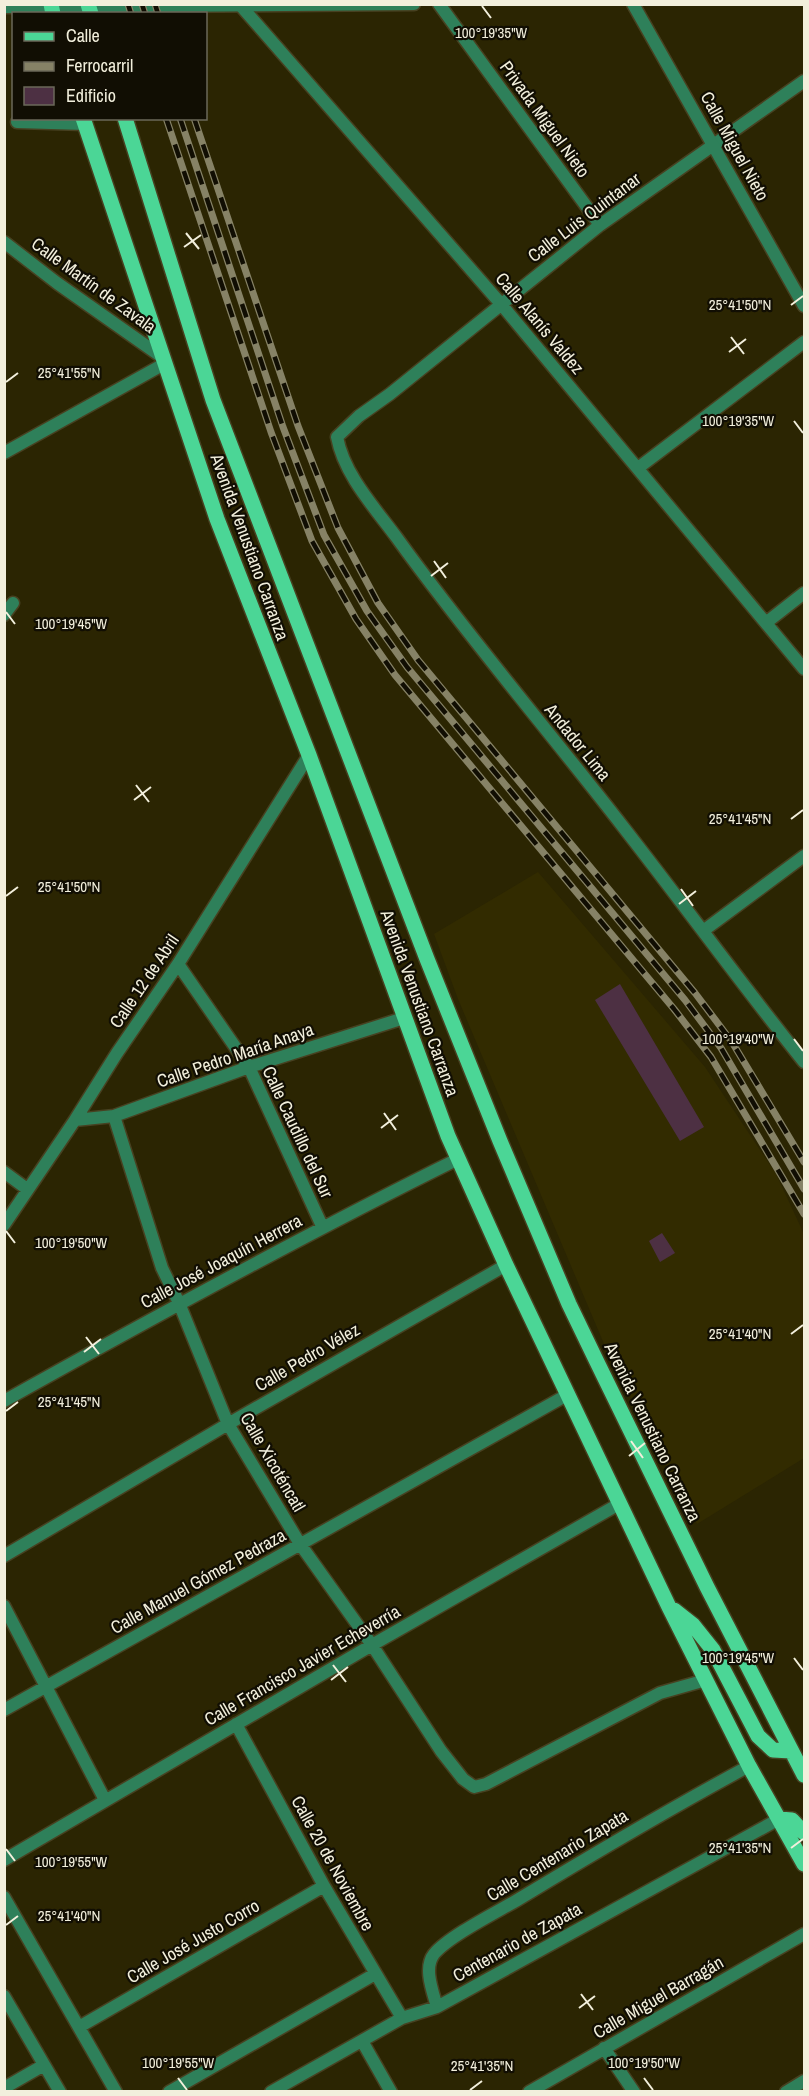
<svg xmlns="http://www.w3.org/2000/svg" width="809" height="2096" font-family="'Archivo Narrow',sans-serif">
<rect width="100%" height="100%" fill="#2b2502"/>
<path fill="#322b00" d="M538 872 705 1067 776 1174 804 1234V1458L697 1524 610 1358 458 999 434 934Z"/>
<path fill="#4d3043" d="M620 984 704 1127 680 1141 595 1000Z
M662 1233 675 1253 660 1262 649 1241Z"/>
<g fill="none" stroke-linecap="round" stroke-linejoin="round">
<g stroke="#474121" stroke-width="15">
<path id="minor" d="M439 4 600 225
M241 6 501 304 804 669
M804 81 600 225 390 394 359 416 337 437C344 475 375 508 397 538 469 638 549 731 624 828 685 906 743 986 804 1062
M17 122 85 124
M4 242 57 283 162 357
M638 468 804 342
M4 615 13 603
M767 622 804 593
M703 931 804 856
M178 964 249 1067 322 1226
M114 1116 162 1268 179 1303 228 1424 300 1544 372 1645 441 1751 463 1779 474 1787 486 1784 660 1693 706 1680
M75 1120 114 1116 249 1067 404 1018
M4 1172 27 1189
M4 1225 75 1120 117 1053 178 964 309 755
M4 1401C154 1317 304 1235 458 1159
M4 1556 228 1424 506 1265
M4 1606 105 1800
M4 1710 567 1395
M236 1724 324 1886 402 2018
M4 1860 372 1645 619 1504
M4 1897 116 2092
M4 1996 60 2092
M437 2007C433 1992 423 1968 434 1954 449 1936 497 1912 519 1899 595 1853 671 1808 749 1766
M79 2027 324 1886
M362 2041 391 2092
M604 2048 634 2092
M4 2088 44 2065
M169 2092 375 1974
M271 2092 402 2018 437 2007 779 1819
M529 2092 804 1934
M786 2092 804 2081"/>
</g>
<g stroke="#474121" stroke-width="15">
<path id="tertiary" d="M633 4 804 306
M4 7 414 4
M4 453 164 364"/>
</g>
<g stroke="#474121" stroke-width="18">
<path id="primary" d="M51 4 53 14
M88 4 91 14
M83 118 217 519 309 755 448 1136 506 1265 669 1607 749 1766 804 1864
M125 118 213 400 427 959 500 1141 569 1304 597 1362 707 1587 804 1775
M674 1610 693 1625 713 1650 758 1736 773 1750 791 1751
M779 1819 792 1820 804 1833"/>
</g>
<use href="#minor" stroke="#2e805a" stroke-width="12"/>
<use href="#tertiary" stroke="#2e805a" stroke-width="12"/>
<use href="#primary" stroke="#4bd696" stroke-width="15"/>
<g stroke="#868266" stroke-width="7">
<path id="rail" d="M128 4 131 14
M142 4 145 14
M155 4 158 14
M166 118 271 432 312 541 356 619 395 675 674 1009 711 1057 804 1214
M180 118 283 427 324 535 367 611 407 667 685 1000 721 1048 804 1189
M194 118 298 426 338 528 378 603 418 660 695 993 732 1042 804 1162"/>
</g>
<use href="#rail" stroke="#110e03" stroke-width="4.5" stroke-dasharray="14" stroke-linecap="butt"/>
</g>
<path fill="none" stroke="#f2efdc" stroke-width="2" d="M482 6 491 18M186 233 199 249M184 247 201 235M791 305 803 296M731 337 744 354M729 352 746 339M6 382 18 373M794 421 803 433M434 561 446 578M431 576 448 563M6 612 15 624M136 785 149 802M134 800 151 787M791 819 803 810M681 889 693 906M6 896 18 887M679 904 696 891M794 1039 803 1051M384 1113 396 1130M381 1128 398 1115M6 1231 15 1243M791 1334 803 1325M86 1337 99 1354M84 1352 101 1339M6 1411 18 1402M631 1441 643 1458M629 1456 645 1443M794 1658 803 1670M333 1665 346 1682M331 1680 348 1667M791 1848 803 1839M6 1849 15 1861M6 1925 18 1916M581 1994 593 2010M579 2008 595 1996M178 2078 187 2090M644 2078 653 2090M470 2090 482 2081"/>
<g text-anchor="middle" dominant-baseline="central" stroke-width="4.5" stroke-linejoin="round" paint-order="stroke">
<g font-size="18" fill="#f2efdc" stroke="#110e03">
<text transform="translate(545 119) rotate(54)">Privada Miguel Nieto</text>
<text transform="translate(735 146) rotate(61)">Calle Miguel Nieto</text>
<text transform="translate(584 217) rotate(-37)">Calle Luis Quintanar</text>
<text transform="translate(94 285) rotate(36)">Calle Martín de Zavala</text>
<text transform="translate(540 323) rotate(50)">Calle Alanís Valdez</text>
<text transform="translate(250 547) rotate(70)">Avenida Venustiano Carranza</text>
<text transform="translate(578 742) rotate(51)">Andador Lima</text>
<text transform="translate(144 981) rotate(-56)">Calle 12 de Abril</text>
<text transform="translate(420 1003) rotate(70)">Avenida Venustiano Carranza</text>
<text transform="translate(235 1055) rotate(-19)">Calle Pedro María Anaya</text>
<text transform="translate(298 1132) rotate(65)">Calle Caudillo del Sur</text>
<text transform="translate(221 1261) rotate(-28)">Calle José Joaquín Herrera</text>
<text transform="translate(307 1357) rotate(-30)">Calle Pedro Vélez</text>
<text transform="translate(653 1432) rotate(64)">Avenida Venustiano Carranza</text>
<text transform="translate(273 1462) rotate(60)">Calle Xicoténcatl</text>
<text transform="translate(198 1581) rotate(-29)">Calle Manuel Gómez Pedraza</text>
<text transform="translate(302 1665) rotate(-30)">Calle Francisco Javier Echeverría</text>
<text transform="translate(557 1855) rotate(-31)">Calle Centenario Zapata</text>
<text transform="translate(333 1863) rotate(61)">Calle 20 de Noviembre</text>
<text transform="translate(193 1941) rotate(-30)">Calle José Justo Corro</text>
<text transform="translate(517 1942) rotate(-29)">Centenario de Zapata</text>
<text transform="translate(658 1997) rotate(-30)">Calle Miguel Barragán</text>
</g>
</g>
<g font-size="15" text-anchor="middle" fill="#f2efdc" stroke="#110e03" stroke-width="4.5" stroke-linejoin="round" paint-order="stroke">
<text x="491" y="38">100°19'35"W</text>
<text x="740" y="310">25°41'50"N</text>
<text x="69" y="378">25°41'55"N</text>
<text x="738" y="426">100°19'35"W</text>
<text x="71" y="629">100°19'45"W</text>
<text x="740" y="824">25°41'45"N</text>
<text x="69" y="892">25°41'50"N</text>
<text x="738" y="1044">100°19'40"W</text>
<text x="71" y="1248">100°19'50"W</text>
<text x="740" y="1339">25°41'40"N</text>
<text x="69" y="1407">25°41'45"N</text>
<text x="738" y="1663">100°19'45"W</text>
<text x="740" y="1853">25°41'35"N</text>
<text x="71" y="1867">100°19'55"W</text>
<text x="69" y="1921">25°41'40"N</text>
<text x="178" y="2068">100°19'55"W</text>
<text x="644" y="2068">100°19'50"W</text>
<text x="482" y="2071">25°41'35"N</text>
</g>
<rect width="809" height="2096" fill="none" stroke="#f2efdc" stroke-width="12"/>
<rect x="12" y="12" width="195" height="108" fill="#110e03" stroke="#6b685a" stroke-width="1.5"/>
<rect x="24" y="32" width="30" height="9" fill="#4bd696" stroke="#6b685a" stroke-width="1.5"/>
<text x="66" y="42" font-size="18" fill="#f2efdc">Calle</text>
<rect x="24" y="62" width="30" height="9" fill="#868266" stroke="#6b685a" stroke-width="1.5"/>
<text x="66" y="72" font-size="18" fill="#f2efdc">Ferrocarril</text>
<rect x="24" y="87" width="30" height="18" fill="#4d3043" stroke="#6b685a" stroke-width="1.5"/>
<text x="66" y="102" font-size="18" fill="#f2efdc">Edificio</text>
</svg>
